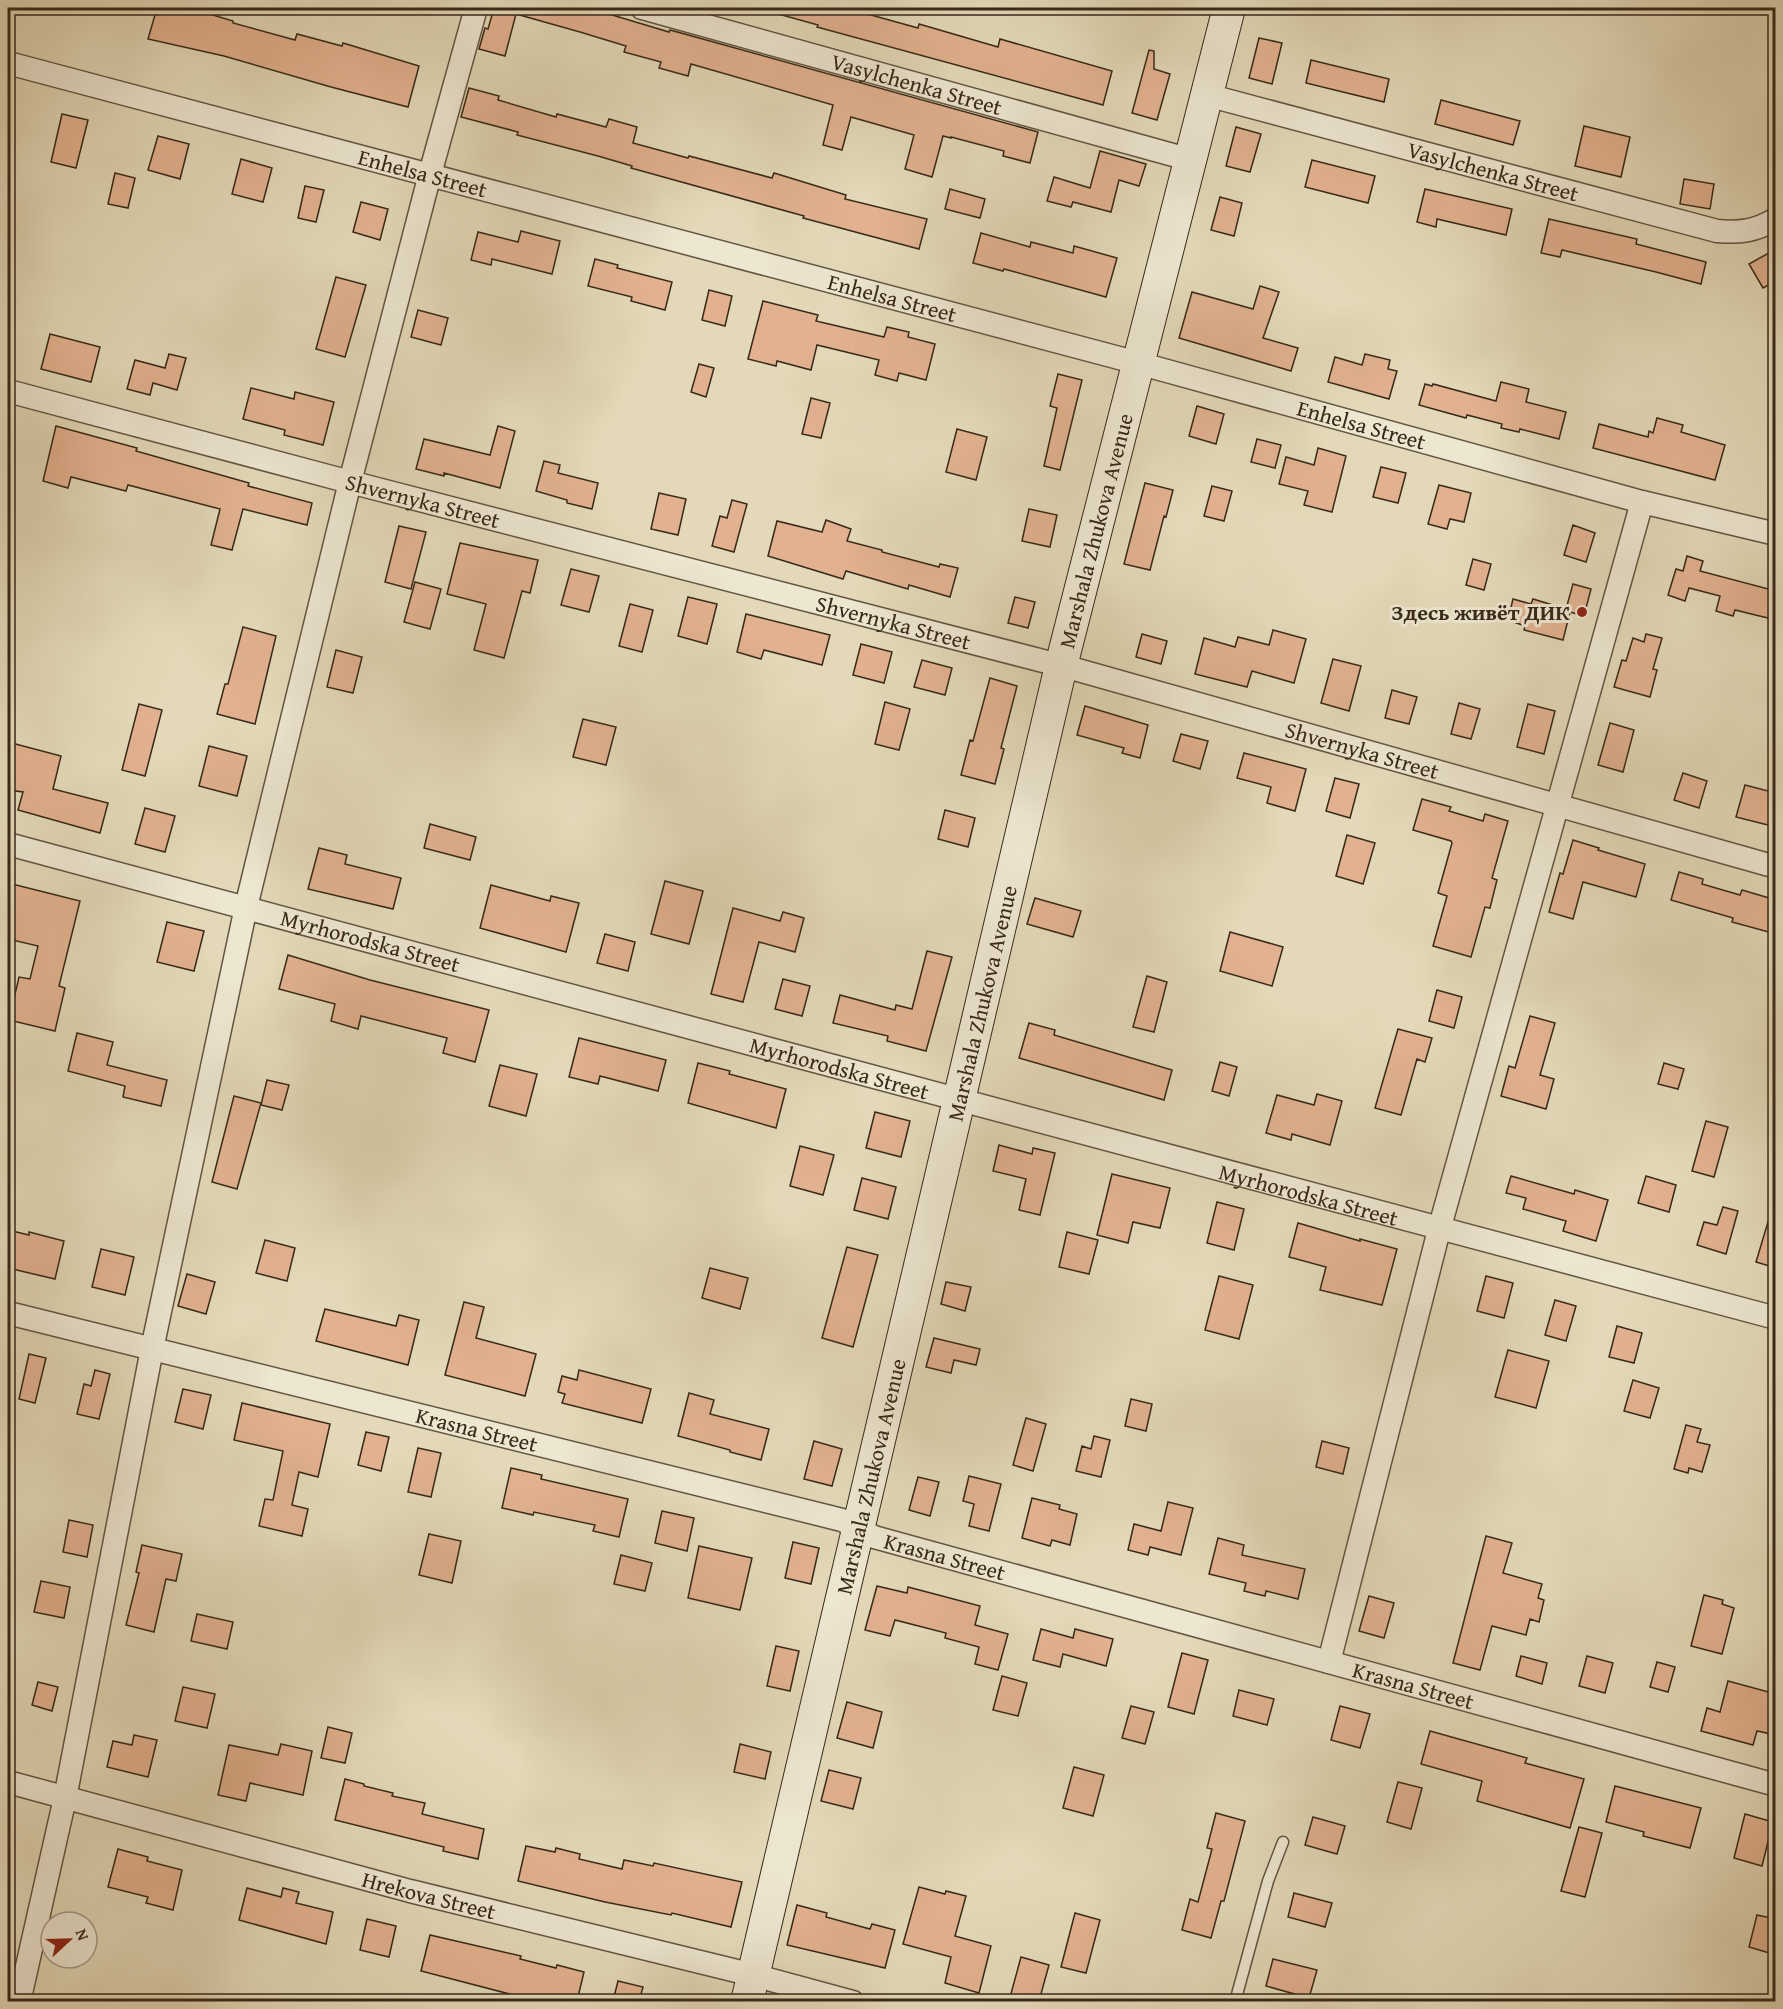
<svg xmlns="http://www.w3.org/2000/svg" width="1783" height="2009" font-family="'Gentium Book Plus',serif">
<rect width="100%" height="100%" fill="#e3d9b8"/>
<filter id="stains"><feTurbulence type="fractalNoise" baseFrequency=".00333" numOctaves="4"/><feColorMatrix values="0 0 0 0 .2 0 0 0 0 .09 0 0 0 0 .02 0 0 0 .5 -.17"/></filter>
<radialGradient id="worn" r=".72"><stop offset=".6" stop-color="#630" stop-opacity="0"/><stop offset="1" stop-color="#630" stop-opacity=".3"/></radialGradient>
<path fill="#e2b290" stroke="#382919" stroke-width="1.5" d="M157 8H182L203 12 233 21V23L295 40 297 34 342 46 343 43 419 66 408 107 331 87 224 56 148 39Z
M494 8H589L669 32 670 30 1038 132 1030 163 1003 156 1004 151 951 137V138L943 136 932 177 905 169 914 135 851 117 842 150 823 145 833 105 691 64 688 76 659 68 661 62 624 52 626 46 580 32 516 14 505 56 479 49 485 28 488 29Z
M772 8H846L918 28 919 24 998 47 1000 39 1112 71 1103 105 817 27 818 25 771 12Z
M1259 38 1282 43 1272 84 1249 78Z
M1149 50 1154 51V69L1170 74 1157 120 1132 113Z
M1311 60 1389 79 1384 102 1306 83Z
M469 88 499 96 498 100 556 117 557 114 606 127 609 119 637 127 633 143 688 158 689 156 772 178 774 173 846 195 845 199 927 219 919 249 803 218 804 216 631 168 632 166 598 156 517 135 518 132 461 117Z
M1441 100 1520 121 1513 145 1435 124Z
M62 114 88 120 76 168 51 162Z
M1584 126 1630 137 1621 177 1575 166Z
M1236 127 1261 134 1250 172 1226 166Z
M158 136 189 144 180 179 148 170Z
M1100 151 1146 164 1139 186 1119 180 1111 212 1073 202 1071 207 1047 201 1054 177 1090 188Z
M241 159 272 168 263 202 232 194Z
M1312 160 1375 176 1368 203 1305 187Z
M115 173 135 178 128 208 108 204Z
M1684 179 1714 184 1710 209 1680 204Z
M305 186 324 190 316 222 298 218Z
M950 189 985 199 980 218 945 209Z
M1425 189 1512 209 1506 235 1437 219 1436 227 1417 222Z
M1220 197 1242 203 1234 236 1211 230Z
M361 202 388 209 380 240 353 232Z
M1549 219 1637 239 1636 244 1706 262 1701 284 1656 272 1562 250 1560 257 1541 253Z
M521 231 560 241 552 274 492 259 491 265 471 260 478 232 518 242Z
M981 233 1030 247 1031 242 1073 253 1074 246 1117 258 1106 297 1004 269 1003 271 973 263Z
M1776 249V281L1763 288 1749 264Z
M595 259 618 265 617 268 672 282 665 310 631 301 632 297 588 286Z
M336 277 366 285 345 357 316 349Z
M1260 286 1279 292 1263 338 1298 348 1291 371 1179 338 1192 292 1253 309Z
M709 290 732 296 725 326 702 320Z
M763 301 818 315 816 321 884 337 887 327 909 332 908 337 935 344 926 380 899 373 897 381 875 375 879 360 817 345 811 370 777 361 776 366 748 359Z
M418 310 448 318 441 345 411 337Z
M50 334 100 347 91 382 41 369Z
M169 354 186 358 177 390 153 383 150 395 127 389 135 360 165 368Z
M1365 354 1390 360 1388 369 1397 371 1389 399 1328 382 1335 357 1362 365Z
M699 364 714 368 706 397 691 392Z
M1058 374 1082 380 1060 470 1044 466 1057 408 1050 406Z
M1501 382 1529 389 1526 402 1566 412 1559 439 1520 429 1519 432 1501 428 1502 424 1467 415 1466 418 1419 405 1425 384 1432 386 1433 384 1496 401Z
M251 388 294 399 295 392 334 402 323 445 284 435 285 430 243 419Z
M811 398 830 403 821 438 802 434Z
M1197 406 1224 414 1216 444 1189 436Z
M1657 418 1683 425 1681 432 1725 445 1715 480 1593 448 1599 424 1648 437 1649 431 1653 433Z
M56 426 137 448 136 451 249 483 248 486 312 503 307 525 243 509 232 550 211 545 220 509 128 485 126 491 71 477 68 488 43 481Z
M498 426 515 431 500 488 444 473V476L416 469 424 439 490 455Z
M957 429 987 437 976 480 946 472Z
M1257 439 1281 445 1275 468 1251 462Z
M1318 448 1346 456 1332 512 1304 505 1308 491 1279 484 1286 457 1314 465Z
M544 461 560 465 558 473 598 483 592 509 567 503V500L536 491Z
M1381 467 1406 473 1398 503 1373 497Z
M1145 483 1173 490 1166 517 1164 516 1150 570 1124 564Z
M1439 485 1471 493 1464 522 1450 519 1447 529 1428 524Z
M1212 486 1232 491 1224 521 1204 516Z
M659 493 686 499 678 535 651 529Z
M732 500 747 504 734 552 712 546 720 516 727 518Z
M1029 509 1057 515 1050 547 1022 541Z
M826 520 851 529 847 541 882 550V552L939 567 940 564 958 568 950 597 909 585 908 589 846 571 843 579 768 556 777 521 822 532Z
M1573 525 1595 533 1586 562 1564 555Z
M399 526 426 532 411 589 385 582Z
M460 543 538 560 530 593 522 591 504 658 474 650 486 604 447 594Z
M1687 556 1703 561 1700 571 1776 591V620L1735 610 1733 616 1716 611 1720 596 1689 588 1685 601 1668 595 1676 569 1683 571Z
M1473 559 1491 564 1484 590 1466 585Z
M571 569 599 576 589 612 561 605Z
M415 582 441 589 430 629 404 622Z
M1573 584 1591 589 1584 616 1570 612 1563 640 1524 630 1525 626 1508 620 1513 599 1531 604 1533 599 1566 609Z
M688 597 717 604 707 644 678 636Z
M1015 597 1035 602 1028 628 1008 623Z
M630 604 653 610 642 652 619 646Z
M746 614 830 635 822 665 764 650 761 659 737 652Z
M243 627 276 636 255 724 217 714 225 684H228Z
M1273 630 1306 639 1294 683 1252 671 1247 687 1195 674 1204 638 1235 647 1238 637 1269 645Z
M1142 634 1167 641 1161 664 1136 657Z
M1646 634 1662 638 1653 669 1657 670 1650 697 1614 687 1622 660 1626 661 1633 638 1644 642Z
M861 644 892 652 884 683 853 675Z
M336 650 362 657 353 693 327 687Z
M1333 659 1361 666 1349 711 1321 703Z
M922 660 952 668 945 695 914 687Z
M990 678 1017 686 1001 748 1004 749 995 784 961 775 970 740 973 741Z
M1392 690 1417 697 1409 724 1385 718Z
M885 702 910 709 899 750 875 744Z
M1459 703 1480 709 1471 739 1451 734Z
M139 704 162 710 145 776 122 770Z
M1528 704 1555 711 1544 754 1517 747Z
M1085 706 1148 725 1140 758 1122 753 1124 748 1077 735Z
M583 719 616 727 606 765 573 757Z
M1610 723 1634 730 1623 772 1598 765Z
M1181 734 1208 741 1200 769 1173 761Z
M8 742 61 756 53 789 108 803 100 833 18 810 23 792 8 790Z
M209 746 247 756 237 796 199 786Z
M1244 753 1306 769 1295 811 1267 803 1271 787 1237 778Z
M1683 773 1707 781 1699 808 1674 800Z
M1335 778 1359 784 1350 818 1326 811Z
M1745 785 1776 793V827L1736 817Z
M1422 799 1451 807 1449 811 1483 821 1485 814 1508 821 1492 878 1497 880 1490 908 1485 907 1471 957 1433 946 1447 896 1438 893 1452 843 1451 841 1413 830Z
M145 808 175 816 165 852 135 844Z
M945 810 975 818 968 847 938 839Z
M430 824 476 837 470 860 424 848Z
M1347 835 1375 843 1363 884 1336 876Z
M1573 840 1599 848 1598 850 1645 864 1636 897 1583 882 1573 919 1549 912 1560 873 1563 874Z
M319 848 347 855 345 864 401 878 393 909 308 889Z
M1679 872 1703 879 1702 884 1740 895 1742 890 1776 900V934L1732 922 1733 918 1671 900Z
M665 881 703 891 689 944 651 934Z
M8 883 80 901 59 986 65 988 55 1031 9 1020 19 977 30 979 38 946 8 939Z
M491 885 550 901 551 896 579 903 566 952 480 928Z
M1035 898 1081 911 1073 937 1027 924Z
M733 908 780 921 783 912 804 918 795 952 759 942 743 1002 711 994Z
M167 922 204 931 194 971 157 962Z
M1230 932 1283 947 1272 986 1220 971Z
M605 934 635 942 628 971 597 963Z
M927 951 952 957 926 1051 887 1041 888 1036 833 1023 840 995 895 1010 896 1005 912 1009Z
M288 955 370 980 489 1010 475 1062 443 1053 447 1038 361 1016 358 1029 331 1021 335 1004 279 989Z
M1147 976 1167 982 1154 1032 1133 1027Z
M783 979 810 986 802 1016 775 1009Z
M1437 990 1462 997 1454 1028 1429 1021Z
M1530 1016 1555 1023 1540 1075 1554 1079 1546 1109 1501 1096 1509 1066 1515 1068Z
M1029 1023 1055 1030 1054 1035 1172 1070 1164 1100 1019 1058Z
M1398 1029 1432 1038 1425 1062 1417 1059 1401 1115 1375 1108Z
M77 1033 113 1042 107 1065 167 1080 161 1106 123 1097 125 1086 68 1071Z
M579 1038 666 1060 658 1091 600 1076 598 1084 569 1077Z
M1220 1062 1237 1067 1229 1096 1212 1091Z
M698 1063 730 1071 729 1074 786 1089 776 1128 688 1103Z
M1664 1063 1684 1069 1678 1089 1658 1084Z
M500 1065 537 1074 526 1116 489 1106Z
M267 1080 289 1085 282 1110 261 1105Z
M1317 1094 1342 1101 1330 1145 1292 1134 1291 1140 1266 1133 1277 1095 1314 1105Z
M234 1096 261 1103 237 1189 212 1182Z
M875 1112 910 1121 901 1157 866 1148Z
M1706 1121 1728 1127 1714 1177 1692 1171Z
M999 1145 1032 1154 1033 1148 1055 1153 1040 1215 1019 1210 1026 1179 993 1171Z
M800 1146 834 1155 823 1195 790 1186Z
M1112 1174 1170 1188 1160 1228 1133 1222 1128 1243 1097 1235Z
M1511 1176 1574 1194 1575 1190 1608 1200 1596 1241 1563 1231 1566 1221 1523 1209 1526 1198 1506 1193Z
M1646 1176 1676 1185 1669 1212 1638 1203Z
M862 1178 896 1187 888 1219 854 1210Z
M1217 1202 1244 1209 1234 1250 1207 1243Z
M1723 1207 1738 1211 1726 1254 1697 1245 1704 1222 1717 1225Z
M1771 1212 1776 1213V1268L1756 1262Z
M1298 1223 1360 1241V1239L1397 1249 1382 1305 1320 1290 1326 1267 1289 1257Z
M8 1230 29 1235V1232L64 1241 55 1279 8 1268Z
M1067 1232 1098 1240 1089 1274 1059 1267Z
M265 1240 295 1248 287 1281 256 1273Z
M847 1247 878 1255 853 1347 822 1338Z
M101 1249 134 1257 125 1295 92 1287Z
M710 1268 748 1278 740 1309 702 1298Z
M187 1274 215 1282 206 1314 178 1306Z
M1219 1276 1253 1285 1239 1339 1205 1330Z
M1486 1276 1513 1283 1504 1318 1477 1311Z
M946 1282 971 1287 965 1311 941 1304Z
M1555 1300 1576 1306 1566 1341 1545 1335Z
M464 1302 484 1307 476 1338 536 1354 525 1396 445 1375Z
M325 1309 396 1326 399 1315 419 1320 408 1365 316 1341Z
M1617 1326 1642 1333 1634 1363 1609 1357Z
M934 1338 980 1349 976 1365 954 1360 951 1373 926 1367Z
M1508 1350 1549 1361 1536 1408 1495 1397Z
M29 1354 46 1358 35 1403 19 1399Z
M95 1370 110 1374 99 1419 77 1414 84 1384 91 1386Z
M579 1370 651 1389 642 1423 562 1403 565 1394 558 1392 562 1376 577 1380Z
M1633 1380 1659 1388 1650 1418 1624 1411Z
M183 1389 211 1395 203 1429 175 1422Z
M689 1393 714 1400 710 1414 769 1429 761 1460 730 1452V1450L678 1436Z
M1131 1399 1152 1404 1146 1431 1125 1426Z
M242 1403 330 1424 318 1477 299 1472 292 1505 308 1509 302 1536 259 1526 265 1499 273 1500 283 1451 234 1440Z
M1026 1418 1046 1424 1033 1471 1013 1465Z
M1686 1425 1701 1429 1697 1442 1710 1445 1702 1472 1689 1468 1688 1473 1674 1469Z
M366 1432 389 1437 381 1471 358 1465Z
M1094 1436 1110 1440 1101 1477 1076 1471 1082 1446 1091 1449Z
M814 1441 842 1449 832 1486 804 1479Z
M1322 1441 1349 1448 1343 1474 1316 1467Z
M418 1448 441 1453 431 1497 408 1492Z
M511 1468 542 1475 541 1479 628 1499 619 1537 593 1531 595 1525 534 1512 533 1515 502 1508Z
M969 1476 1001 1484 989 1531 969 1526 974 1504 963 1501Z
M918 1477 939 1482 930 1516 909 1510Z
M1032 1498 1060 1505 1059 1509 1077 1514 1070 1545 1052 1540 1050 1546 1022 1538Z
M1168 1502 1193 1508 1181 1555 1150 1547 1148 1555 1128 1550 1134 1524 1161 1531Z
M662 1511 694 1518 687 1551 655 1543Z
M69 1520 93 1525 87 1557 63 1552Z
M429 1534 461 1541 452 1583 419 1575Z
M1486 1536 1512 1543 1503 1573 1542 1584 1538 1598 1544 1600 1539 1622 1530 1619 1526 1635 1492 1626 1480 1670 1453 1663Z
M1218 1538 1244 1545 1242 1555 1305 1569 1298 1599 1266 1591 1265 1596 1244 1591 1246 1583 1209 1574Z
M793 1542 819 1548 811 1584 785 1578Z
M142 1545 182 1554 176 1581 166 1579 154 1632 126 1625 139 1573 136 1572Z
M699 1546 752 1558 740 1610 688 1598Z
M621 1555 652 1563 645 1591 614 1584Z
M41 1581 70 1587 64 1618 34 1612Z
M877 1586 907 1593 908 1587 980 1606 975 1625 1008 1634 998 1670 975 1664 979 1647 945 1638 946 1633 895 1620 890 1636 865 1630Z
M1704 1595 1723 1600 1722 1604 1734 1608 1722 1654 1691 1646Z
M1369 1596 1394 1603 1384 1638 1359 1631Z
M197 1614 233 1622 227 1649 191 1641Z
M1041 1629 1073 1638 1075 1629 1113 1639 1106 1666 1063 1654 1060 1667 1033 1660Z
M776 1646 799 1651 790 1691 767 1686Z
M1182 1653 1208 1660 1194 1714 1168 1707Z
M1521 1656 1547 1663 1542 1684 1516 1676Z
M1587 1656 1613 1663 1605 1693 1579 1686Z
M1657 1662 1675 1667 1668 1692 1650 1687Z
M1002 1676 1027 1683 1018 1716 993 1710Z
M1728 1681 1776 1694V1735L1757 1731 1753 1745 1701 1731 1707 1708 1720 1712Z
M38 1682 58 1687 52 1711 32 1705Z
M183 1687 215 1694 207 1728 175 1721Z
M1239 1690 1274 1699 1267 1725 1233 1716Z
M847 1702 882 1712 873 1748 837 1738Z
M1131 1706 1154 1712 1145 1744 1122 1738Z
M1340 1706 1370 1714 1360 1748 1331 1740Z
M328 1727 352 1733 345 1763 321 1758Z
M1430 1731 1527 1758 1525 1763 1584 1779 1570 1828 1477 1801 1482 1781 1421 1764Z
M134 1735 157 1740 148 1777 107 1767 113 1741 132 1745Z
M281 1744 312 1751 303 1795 250 1783 246 1801 218 1795 229 1745 278 1755Z
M740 1744 771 1752 765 1779 734 1772Z
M1074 1767 1104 1775 1093 1816 1063 1808Z
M829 1770 861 1778 853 1809 821 1801Z
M345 1779 364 1784V1786L393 1793 392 1796 425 1803 422 1814 484 1829 478 1859 443 1851 444 1847 335 1820Z
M1398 1782 1422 1788 1411 1829 1387 1822Z
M1615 1786 1701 1808 1690 1848 1643 1836 1644 1832 1606 1822Z
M1216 1813 1245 1821 1224 1901H1221L1211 1938 1182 1930 1190 1899 1198 1902 1212 1849 1207 1848Z
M1745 1814 1773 1822 1762 1866 1734 1858Z
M1313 1817 1345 1826 1337 1854 1305 1845Z
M1579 1827 1602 1833 1585 1897 1561 1891Z
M526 1846 555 1852 556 1848 580 1854 579 1859 622 1869 624 1860 653 1866 654 1863 742 1882 731 1927 672 1913 671 1915 605 1902 518 1881Z
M118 1849 148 1857 147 1861 182 1870 173 1910 146 1903 148 1897 108 1887Z
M919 1887 945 1894 946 1891 966 1896 955 1936 991 1946 979 1993 945 1983 951 1957 903 1944Z
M247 1888 281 1897 283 1888 299 1892 296 1903 333 1912 326 1944 239 1920Z
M1294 1893 1332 1903 1325 1927 1288 1917Z
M797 1905 827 1913 826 1917 870 1929 872 1924 895 1930 885 1968 787 1945Z
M1075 1913 1100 1920 1086 1973 1061 1967Z
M1757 1915 1776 1919V1955L1749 1947Z
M367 1919 396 1926 389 1957 360 1950Z
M430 1935 521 1956 520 1959 556 1968 557 1965 584 1972 577 2001H524L525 1998 421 1971Z
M1021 1957 1049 1965 1039 2001H1009Z
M1273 1959 1317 1970 1309 1998 1266 1986Z
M618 1981 643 1987 639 2001H613Z"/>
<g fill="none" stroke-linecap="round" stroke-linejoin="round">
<g stroke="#635541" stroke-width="13">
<path id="lane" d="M1235 2002 1268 1881 1283 1842"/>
</g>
<g stroke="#635541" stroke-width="25">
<g id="street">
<path id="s1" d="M642 8 1191 160"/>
<path id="s2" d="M8 63 1138 363 1642 502 1776 534"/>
<path id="s3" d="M1207 95 1717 231C1741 233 1755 231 1776 219"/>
<path id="s4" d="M8 391 350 482 1078 670 1776 867"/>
<path id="s5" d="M8 844C598 1000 1185 1165 1776 1318"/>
<path id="s6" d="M8 1313 842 1520 874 1537 1776 1785"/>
<path d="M1329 1662 1439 1230 1642 502"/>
<path id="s7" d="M8 1782 410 1891 753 1975 853 2002"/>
<path d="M19 2002 65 1798 152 1349 246 907 350 482 430 174 476 8"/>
</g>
</g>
<g stroke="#382919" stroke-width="34">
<g id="secondary">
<path id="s8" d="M747 2002 1061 666 1229 8"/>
</g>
</g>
<use href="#lane" stroke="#ede6d1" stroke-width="10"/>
<use href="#street" stroke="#ede6d1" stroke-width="22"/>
<use href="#secondary" stroke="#ede6d1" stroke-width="32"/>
</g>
<circle fill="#8f2418" stroke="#ede6d1" stroke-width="2" cx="1582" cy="612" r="6"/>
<g text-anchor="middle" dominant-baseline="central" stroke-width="6" stroke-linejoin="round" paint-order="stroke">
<g font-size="22" fill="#382919" stroke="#ede6d1">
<text stroke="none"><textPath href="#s1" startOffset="285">Vasylchenka Street</textPath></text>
<text stroke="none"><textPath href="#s3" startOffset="296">Vasylchenka Street</textPath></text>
<text stroke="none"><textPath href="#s2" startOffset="429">Enhelsa Street</textPath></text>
<text stroke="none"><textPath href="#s2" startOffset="915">Enhelsa Street</textPath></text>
<text stroke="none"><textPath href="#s2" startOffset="1401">Enhelsa Street</textPath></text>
<text stroke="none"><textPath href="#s4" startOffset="429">Shvernyka Street</textPath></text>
<text stroke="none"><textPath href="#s8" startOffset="1512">Marshala Zhukova Avenue</textPath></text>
<text stroke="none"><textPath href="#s4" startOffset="915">Shvernyka Street</textPath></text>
<text stroke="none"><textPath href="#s4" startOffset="1401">Shvernyka Street</textPath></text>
<text stroke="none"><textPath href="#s5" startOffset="375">Myrhorodska Street</textPath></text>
<text stroke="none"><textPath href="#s8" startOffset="1026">Marshala Zhukova Avenue</textPath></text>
<text stroke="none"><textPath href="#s5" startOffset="861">Myrhorodska Street</textPath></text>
<text stroke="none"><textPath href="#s5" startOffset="1347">Myrhorodska Street</textPath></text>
<text stroke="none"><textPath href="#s6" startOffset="483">Krasna Street</textPath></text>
<text stroke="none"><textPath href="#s8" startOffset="540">Marshala Zhukova Avenue</textPath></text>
<text stroke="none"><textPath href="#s6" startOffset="969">Krasna Street</textPath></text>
<text stroke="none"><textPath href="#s6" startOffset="1455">Krasna Street</textPath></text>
<text stroke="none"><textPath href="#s7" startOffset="436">Hrekova Street</textPath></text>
</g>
<g font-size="22" font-weight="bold" fill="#382919" stroke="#ede6d1" text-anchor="end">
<text x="1570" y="612">Здесь живёт ДИК</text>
</g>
</g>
<rect width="1783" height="2009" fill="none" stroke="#e3d9b8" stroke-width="30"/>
<rect x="9" y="9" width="1765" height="1991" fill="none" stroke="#382919" stroke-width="3"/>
<rect x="15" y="15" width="1753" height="1979" fill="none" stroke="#382919" stroke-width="1.5"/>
<g transform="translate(69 1940) rotate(68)"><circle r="28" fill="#ede6d1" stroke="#a59a87" stroke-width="1.5"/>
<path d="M0-4.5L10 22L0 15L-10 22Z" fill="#8f2418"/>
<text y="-9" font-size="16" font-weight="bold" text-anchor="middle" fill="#382919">N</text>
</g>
<rect width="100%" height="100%" filter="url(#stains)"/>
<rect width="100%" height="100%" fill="url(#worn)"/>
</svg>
